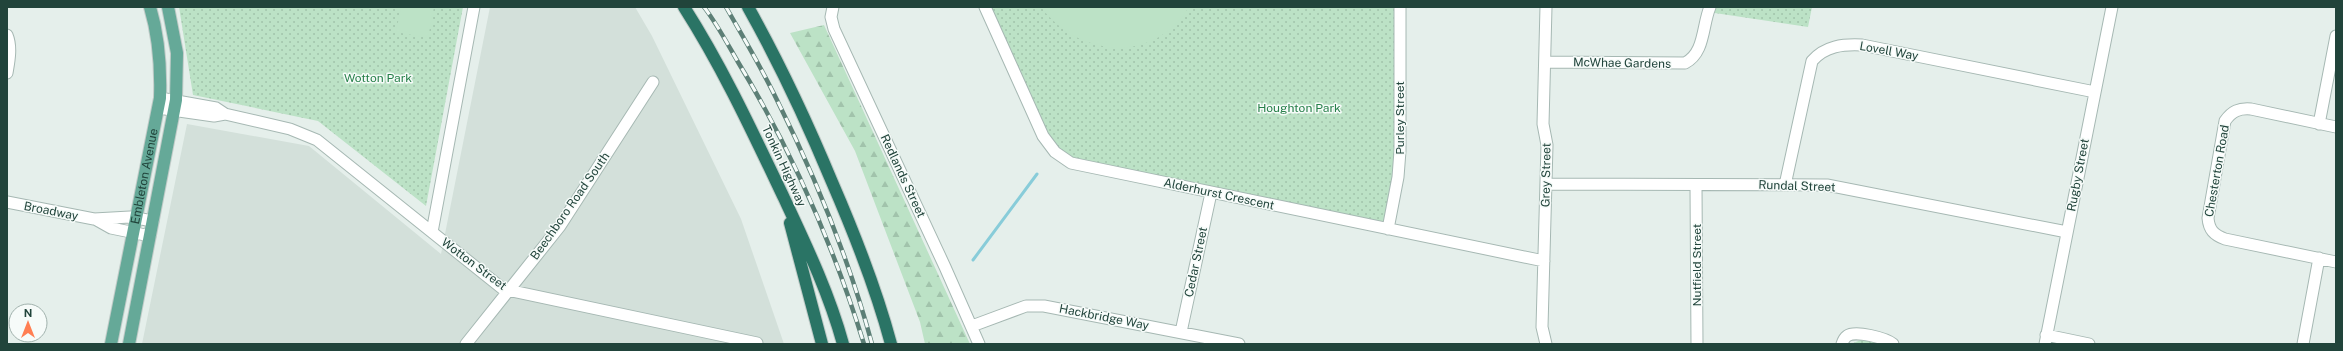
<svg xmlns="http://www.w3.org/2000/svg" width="2343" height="351" font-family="'Public Sans',sans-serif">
<defs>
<pattern id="forest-firs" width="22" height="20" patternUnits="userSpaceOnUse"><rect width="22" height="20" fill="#bce2c6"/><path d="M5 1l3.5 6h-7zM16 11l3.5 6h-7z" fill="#a1c3ab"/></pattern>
<pattern id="park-dots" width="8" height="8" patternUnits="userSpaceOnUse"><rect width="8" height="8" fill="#bce2c6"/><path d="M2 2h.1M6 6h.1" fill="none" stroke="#a1c3ab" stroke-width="1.8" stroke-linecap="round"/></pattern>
</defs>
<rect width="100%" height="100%" fill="#e5efeb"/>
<path fill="#d3e0da" d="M490 7H635L652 36 741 219 784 344H142L187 124 309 146 441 254Z"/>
<path fill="url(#forest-firs)" d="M824 25 970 344H925L920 322 855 151 790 33Z"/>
<path fill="url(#park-dots)" d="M179 7H463L426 206 318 121 193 95Z
M985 7H1400V151L1388 229 1071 163 1055 152Z
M1710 7H1812L1808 27 1708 12Z
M1863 339 1883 344H1851Z"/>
<path fill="#bce2c6" d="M401 7H434L428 38 396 32Z
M1041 7H1189C1154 65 1078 57 1041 7Z"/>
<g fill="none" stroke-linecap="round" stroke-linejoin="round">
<path stroke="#88ccd9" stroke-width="3" d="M973 260 1037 174"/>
<g stroke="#a6b8b3" stroke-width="13">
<path id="minor" d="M833 7 831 17 834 29 945 267 979 344
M985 7 1043 136 1055 152 1071 163 1544 261
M1546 7 1543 124 1547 145 1542 327 1546 344
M7 35C12 47 9 61 7 73
M1545 62 1685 63C1705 53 1702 26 1710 7
M160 98 216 108 225 114 290 129 317 140 503 289 757 343
M158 108 214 116 225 114
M2319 124 2336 36
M2336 127 2251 109C2239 108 2232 111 2225 121L2208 218C2209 230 2214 235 2225 239L2336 262
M1546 184 1827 185 2067 232
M1785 185 1812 61C1825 46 1843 44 1862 45L2095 92
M1696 186 1697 344
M7 202 94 219 130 217 153 221
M95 219 111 228 150 236
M1388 229 1398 177 1400 151V7
M432 232 474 7
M972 326 1026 306H1044L1239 344
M1181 332 1211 193
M2046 335 2089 344
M466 344 560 226 653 82
M1842 344C1843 341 1844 338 1847 336 1855 330 1886 338 1893 344
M2045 344 2112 7
M2303 344 2319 258"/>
</g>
<g stroke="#c1cbc8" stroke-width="14">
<g id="major">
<path id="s1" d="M111 344 160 98C161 67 159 37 150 7"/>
<path d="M129 344 176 100 177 53 168 7"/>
</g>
</g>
<g stroke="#c1cbc8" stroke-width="14">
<path id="highway" d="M684 7C723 68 753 133 784 198 806 245 829 293 843 344
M748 7C780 64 807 122 832 182 855 235 876 288 891 344
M790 223 822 344"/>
</g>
<use href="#minor" stroke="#fff" stroke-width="11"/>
<use href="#major" stroke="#65a998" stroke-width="12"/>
<use href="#highway" stroke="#2a7465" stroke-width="12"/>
<g stroke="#5c7f76" stroke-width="4.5">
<path id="rail" d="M704 7C717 24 727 43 738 62 792 151 833 244 864 344
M726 7C743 37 761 67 776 98 815 176 849 259 872 344"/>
</g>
<use href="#rail" stroke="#f6fbf9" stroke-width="3" stroke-dasharray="9" stroke-linecap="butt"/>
</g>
<g text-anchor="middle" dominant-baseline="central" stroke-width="3" stroke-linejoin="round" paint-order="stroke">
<g font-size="12" fill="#21443b" stroke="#f6fbf9">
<text transform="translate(1889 51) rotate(10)">Lovell Way</text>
<text transform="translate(1622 63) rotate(1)">McWhae Gardens</text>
<text transform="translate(1400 118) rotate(-90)">Purley Street</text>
<text transform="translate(784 166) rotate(65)">Tonkin Highway</text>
<text transform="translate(2217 171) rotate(-80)">Chesterton Road</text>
<text transform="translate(1546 175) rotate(-89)">Grey Street</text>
<text transform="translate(2078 175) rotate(-79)">Rugby Street</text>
<text stroke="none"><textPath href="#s1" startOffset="171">Embleton Avenue</textPath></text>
<text transform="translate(903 176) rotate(65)">Redlands Street</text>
<text transform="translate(1797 186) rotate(2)">Rundal Street</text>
<text transform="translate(1219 194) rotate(12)">Alderhurst Crescent</text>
<text transform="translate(570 206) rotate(-55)">Beechboro Road South</text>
<text transform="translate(51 211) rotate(11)">Broadway</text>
<text transform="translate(1196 262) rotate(-78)">Cedar Street</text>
<text transform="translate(474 264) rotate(37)">Wotton Street</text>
<text transform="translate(1697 265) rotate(-90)">Nutfield Street</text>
<text transform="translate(1104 317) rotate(11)">Hackbridge Way</text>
</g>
<g font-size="12" fill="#27804a" stroke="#f6fbf9">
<text x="378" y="78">Wotton Park</text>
<text x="1299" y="108">Houghton Park</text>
</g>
</g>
<rect width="2343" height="351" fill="none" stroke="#21443b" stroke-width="16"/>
<g transform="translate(28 323)"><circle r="19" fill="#f6fbf9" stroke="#a1b2ad"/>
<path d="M0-3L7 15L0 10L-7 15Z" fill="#ff7f53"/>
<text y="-6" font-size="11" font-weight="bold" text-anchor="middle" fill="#21443b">N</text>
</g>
</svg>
